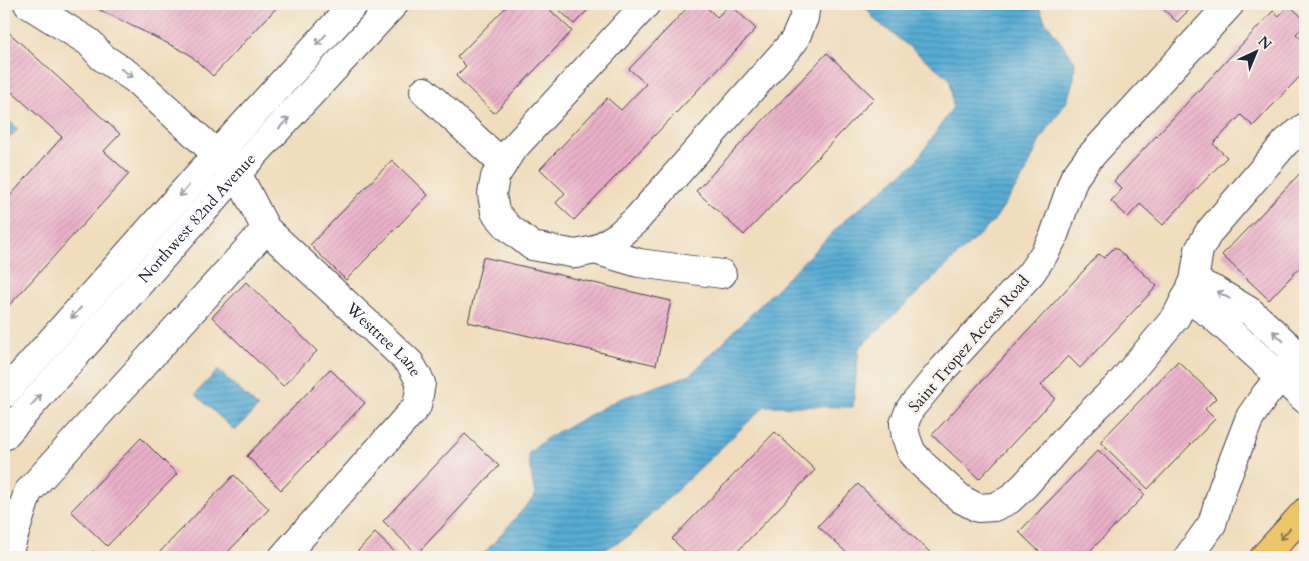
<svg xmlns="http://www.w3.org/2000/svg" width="1309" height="561" font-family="Cardo,serif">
<defs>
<pattern id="water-rules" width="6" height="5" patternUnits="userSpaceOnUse" patternTransform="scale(1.25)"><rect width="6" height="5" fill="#58acd4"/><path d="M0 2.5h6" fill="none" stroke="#488cad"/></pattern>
<pattern id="building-hatch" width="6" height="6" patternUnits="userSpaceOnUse" patternTransform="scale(1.25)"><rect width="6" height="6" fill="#eab1c8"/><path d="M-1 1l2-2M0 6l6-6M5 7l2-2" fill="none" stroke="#c898ad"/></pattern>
</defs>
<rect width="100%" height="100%" fill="#f7f3e8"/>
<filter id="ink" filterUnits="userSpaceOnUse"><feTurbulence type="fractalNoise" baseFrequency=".02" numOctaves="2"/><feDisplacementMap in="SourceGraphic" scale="10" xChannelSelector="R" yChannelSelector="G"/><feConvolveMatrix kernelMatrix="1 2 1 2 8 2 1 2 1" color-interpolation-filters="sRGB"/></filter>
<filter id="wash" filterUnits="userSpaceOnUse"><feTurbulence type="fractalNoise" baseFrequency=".0096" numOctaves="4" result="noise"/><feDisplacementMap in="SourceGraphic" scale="20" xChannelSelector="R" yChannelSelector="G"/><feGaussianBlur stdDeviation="1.12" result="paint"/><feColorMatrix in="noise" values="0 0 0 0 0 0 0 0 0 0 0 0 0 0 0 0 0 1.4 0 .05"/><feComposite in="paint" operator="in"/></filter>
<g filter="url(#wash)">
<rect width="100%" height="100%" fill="#efddbc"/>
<path fill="url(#water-rules)" stroke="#3d6788" d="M864 4H1038L1045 21 1075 61 1074 78 1067 101 1040 140 1025 174 993 222 859 348 853 407 765 406 629 536 591 557H481L535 496 528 454 547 438 619 399 690 375 845 220 915 163 953 107 950 79 874 19Z
M4 116 18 129 4 144Z
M218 370 258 407 235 431 195 394Z"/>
<g id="blocks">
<path fill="url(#building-hatch)" d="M88 4H280L213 76 189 54Z
M509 4H544L572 31 494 113 456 76 466 66 457 57Z
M553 4H594L574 24Z
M691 4H703L717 17 730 4 756 29 574 220 556 203 565 193 540 169 607 98 621 110 646 84 629 69Z
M1158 4H1195L1177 22Z
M1289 5 1305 20V24L1296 34 1305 43V71L1253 126 1241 115 1213 144 1227 157 1163 225 1140 204 1128 217 1111 201 1122 189 1114 181 1273 11 1279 16Z
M4 28 120 134 104 151 129 174 4 311V203L62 137 4 85Z
M827 53 874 98 744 235 696 191Z
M392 160 428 195 346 280 310 245Z
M1305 168V262L1269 300 1222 255Z
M1115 247 1157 286 1080 368 1068 356 1041 385 1055 398 979 479 932 435 1099 254 1104 258Z
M483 257 671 301 656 365 468 322Z
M246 282 317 351 283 386 212 317Z
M1178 361 1216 398 1205 409 1215 419 1148 489 1100 442Z
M330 369 365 403 281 490 247 456Z
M775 432 815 470 732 557H691L672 539Z
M465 434 499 466 417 554 383 521Z
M141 438 177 474 107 546 71 511Z
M1098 450 1145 495 1084 557H1045L1019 532Z
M234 475 269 509 223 557H155Z
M858 484 935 557H851L818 526Z
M375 533 400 557H352Z
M93 551 100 557H87Z"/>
</g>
</g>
<g filter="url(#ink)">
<use href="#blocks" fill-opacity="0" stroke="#413e4e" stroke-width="1"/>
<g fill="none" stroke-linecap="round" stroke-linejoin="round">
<g stroke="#413e4e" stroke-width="30">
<g id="minor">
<path id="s1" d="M28 4 89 42 102 57 135 79 237 173 266 229 410 363 421 383 417 406 283 557"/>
<path d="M646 4 511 151 495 177 492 194 495 212 508 227 532 246 576 254 595 250 619 235 636 220 794 41 804 18 806 4"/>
<path d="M1230 4 1088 159 1074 178 1053 238 1044 254 1031 273 943 369 910 409 904 424 906 437 911 451 922 464 961 499 978 508 994 507 1009 500 1025 485 1082 421 1120 384 1176 317 1194 281 1199 250 1209 232 1286 142 1305 127"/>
<path d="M424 91 503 164"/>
<path d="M595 250 639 263 722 274"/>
<path d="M1194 281 1214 290 1251 312 1305 361"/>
<path d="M1186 298 1212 315 1305 399"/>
<path d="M4 394 216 155 354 4"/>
<path id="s2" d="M4 436 237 173 394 4"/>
<path d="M7 557 28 492 266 229"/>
<path d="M1188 557 1212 524 1223 487 1250 417 1266 394 1299 355"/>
</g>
</g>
<g stroke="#413e4e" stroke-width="30">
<path id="major" d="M1264 557 1305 512"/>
</g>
<use href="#minor" stroke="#fff" stroke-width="28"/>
<use href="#major" stroke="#edc569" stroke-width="28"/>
</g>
<defs><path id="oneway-shaft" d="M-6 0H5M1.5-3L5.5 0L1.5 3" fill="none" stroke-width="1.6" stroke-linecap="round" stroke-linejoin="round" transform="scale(1.25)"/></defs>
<g stroke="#9c9ca7">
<use href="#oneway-shaft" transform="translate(321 40) rotate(132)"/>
<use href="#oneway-shaft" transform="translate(127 73) rotate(33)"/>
<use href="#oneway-shaft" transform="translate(284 123) rotate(-47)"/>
<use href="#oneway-shaft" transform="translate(184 191) rotate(132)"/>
<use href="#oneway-shaft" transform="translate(1223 295) rotate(-151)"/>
<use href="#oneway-shaft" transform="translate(76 313) rotate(132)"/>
<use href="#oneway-shaft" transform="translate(1278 336) rotate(-136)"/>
<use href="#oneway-shaft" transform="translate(36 400) rotate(-48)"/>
</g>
<use stroke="#887452" href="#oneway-shaft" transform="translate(1285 534) rotate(132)"/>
</g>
<g text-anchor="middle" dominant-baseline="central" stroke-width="5" stroke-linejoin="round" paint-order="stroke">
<g font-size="16" fill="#22223b" stroke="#f7f3e8">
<text stroke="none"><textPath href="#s2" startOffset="291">Northwest 82nd Avenue</textPath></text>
<text stroke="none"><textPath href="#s1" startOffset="495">Westtree Lane</textPath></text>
<text transform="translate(969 344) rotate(-49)">Saint Tropez Access Road</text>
</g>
</g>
<rect width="1309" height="561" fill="none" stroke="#f7f3e8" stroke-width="20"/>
<g transform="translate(1256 52) rotate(44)" stroke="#f7f3e8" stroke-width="4" paint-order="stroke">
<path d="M0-4L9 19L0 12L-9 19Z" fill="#22223b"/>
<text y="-8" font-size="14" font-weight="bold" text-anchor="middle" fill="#22223b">N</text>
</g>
</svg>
